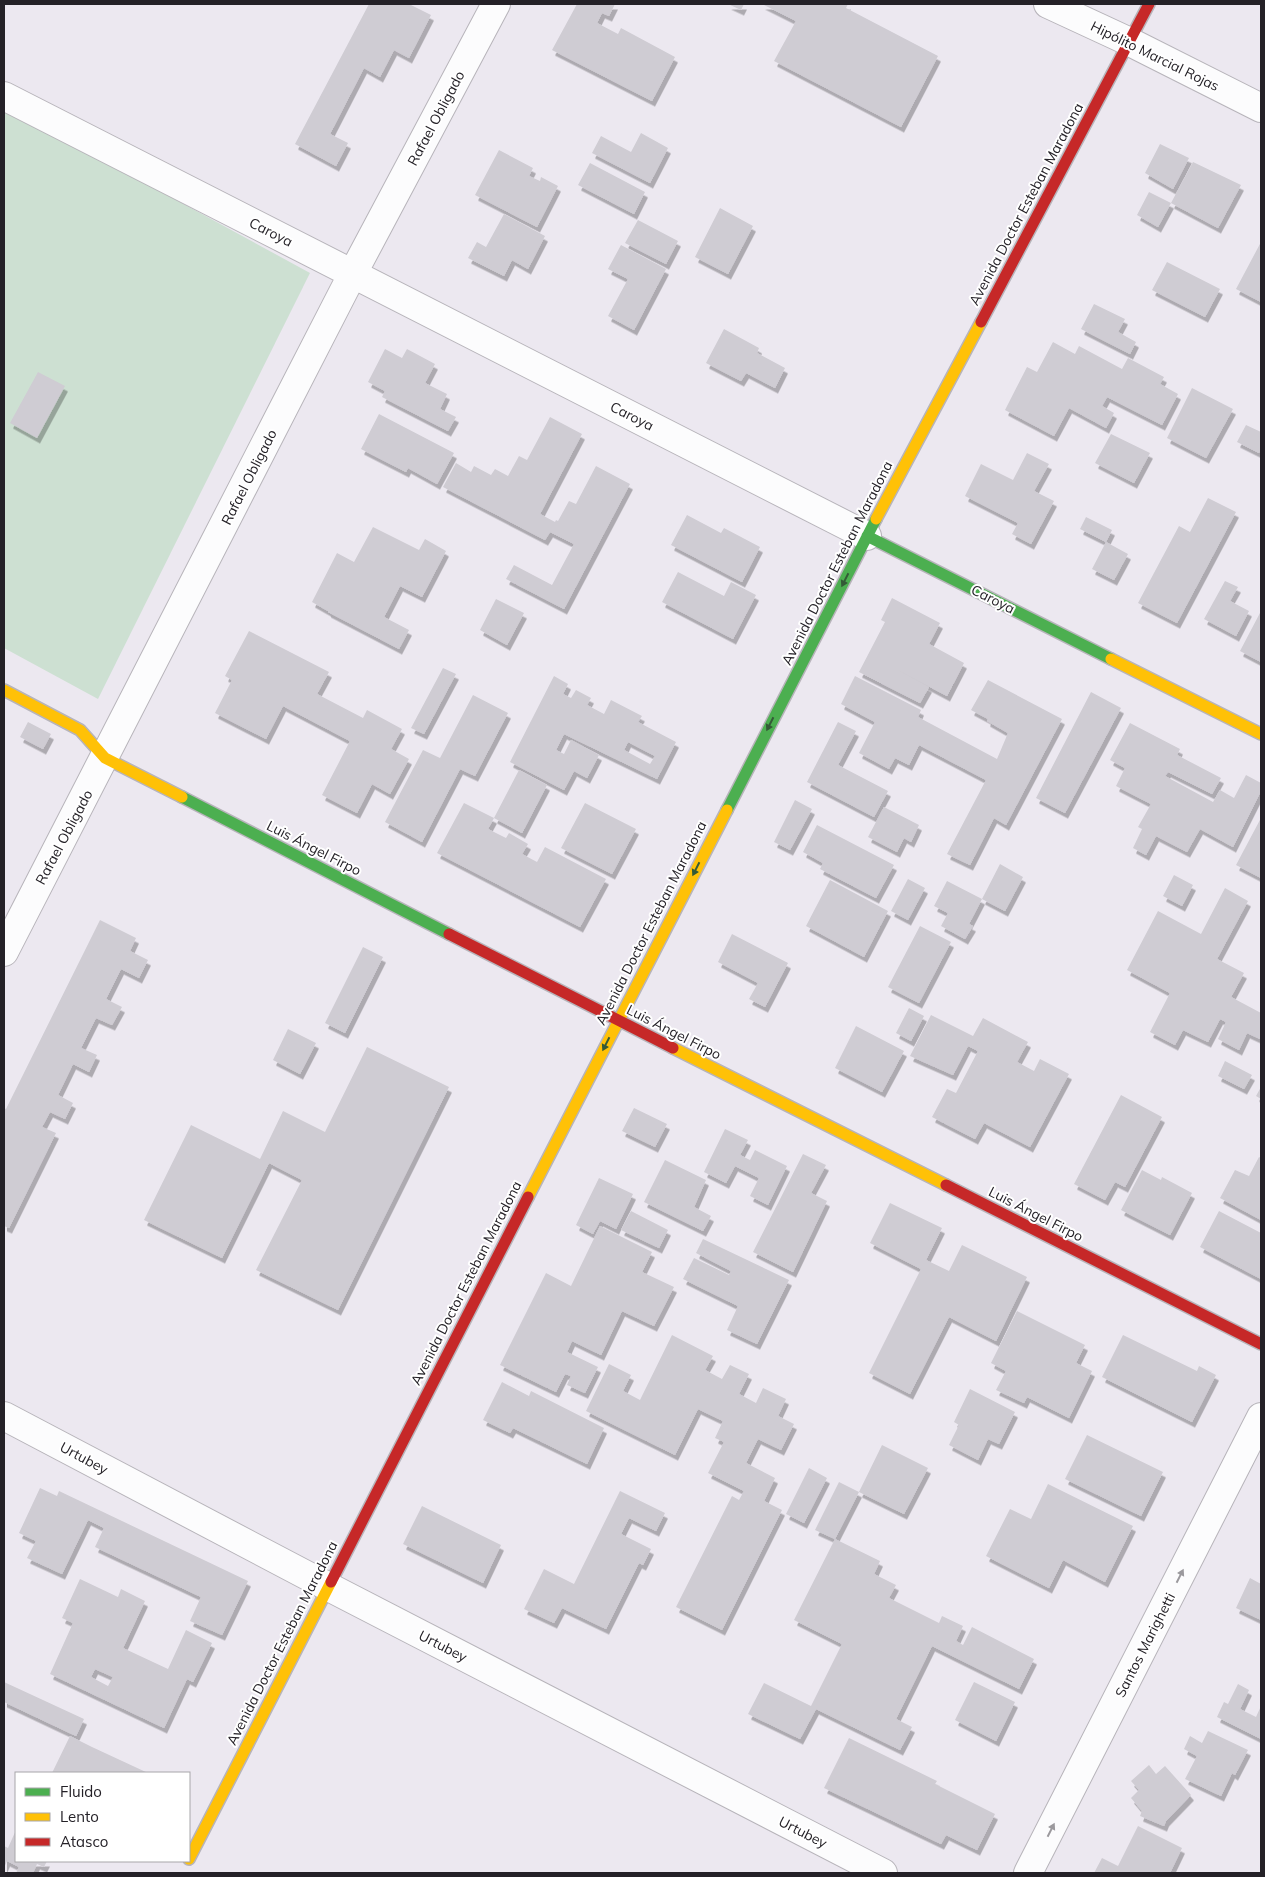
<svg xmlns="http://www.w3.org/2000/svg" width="1265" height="1877" font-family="Mulish,sans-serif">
<defs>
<filter id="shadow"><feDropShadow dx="3" dy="5.5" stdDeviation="0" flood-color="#0004"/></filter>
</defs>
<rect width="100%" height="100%" fill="#ece8f0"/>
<path fill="#cde0d2" d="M4 106 310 273 98 699 4 648Z"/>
<path fill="#cfccd3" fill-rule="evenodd" filter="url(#shadow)" d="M369 4H409L431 15 409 58 394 50 380 77 364 68 330 134 348 143 336 166 295 144Z
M577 4H615L609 16 602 13 597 23 618 34 621 28 675 57 652 101 552 50Z
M728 4H744L741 10Z
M762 4H848L846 8 938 56 901 127 774 61 796 21Z
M641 133 668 148 650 183 592 153 601 136 631 152Z
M1160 144 1189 158 1173 189 1145 173Z
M499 150 533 168 529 176 540 181 541 177 558 186 537 227 475 195Z
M1193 162 1241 185 1218 228 1171 203Z
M590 163 645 192 634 214 578 185Z
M1149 192 1171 203 1158 227 1137 215Z
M720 208 753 226 728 274 695 257Z
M504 214 545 236 528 269 512 260 504 276 468 258 477 242 486 247Z
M638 220 678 241 666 264 625 243Z
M1261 242V302L1236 289Z
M621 245 666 269 634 330 608 316 628 279 608 269Z
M1167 262 1220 289 1205 317 1152 290Z
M1094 304 1125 319 1118 332 1136 342 1130 354 1081 329Z
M724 329 759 348 757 353 785 368 775 388 746 373 741 381 706 363Z
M1053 342 1075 354 1079 346 1122 369 1128 358 1164 377 1160 384 1178 394 1162 425 1107 397 1102 406 1114 413 1106 428 1069 408 1054 436 1005 410 1027 367 1037 372Z
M385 349 402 358 407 349 435 364 425 383 447 394 440 409 456 417 448 431 382 397 385 391 368 382Z
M38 372 65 386 37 438 10 423Z
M1192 388 1233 409 1206 458 1167 438Z
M379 414 454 453 437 484 408 468 406 472 361 449Z
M550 417 582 434 540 514 555 522 556 520 558 521 569 501 576 504 596 466 630 484 564 609 506 579 514 565 552 585 574 544 550 532 545 540 443 487 456 463 471 472 474 466 491 475 495 469 508 476 519 456 527 460Z
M1246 425 1261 432V448L1259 453 1237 442Z
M1111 434 1150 453 1134 483 1095 463Z
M1027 453 1049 464 1034 491 1054 501 1031 544 1012 534 1018 523 965 496 981 464 1013 480Z
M1208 498 1236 512 1177 623 1138 603 1179 526 1190 532Z
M687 515 721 533 724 528 760 547 742 582 671 545Z
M1086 517 1112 530 1106 542 1080 529Z
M373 527 419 550 425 539 446 551 422 597 400 586 384 617 409 630 399 649 328 612V611L312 602 337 553 354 562Z
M1106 542 1128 554 1114 580 1092 569Z
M678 572 724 596 731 582 756 595 733 639 662 602Z
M1225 581 1238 587 1230 601 1249 611 1236 636 1204 619Z
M892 598 940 623 929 644 964 663 947 696 896 669 929 687 920 703 859 672 885 622 881 620Z
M496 599 524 613 507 645 480 630Z
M1261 611V662L1240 651Z
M249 631 329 672 317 694 363 718 367 710 402 729 391 749 409 759 390 794 372 784 357 813 322 795 350 741 283 706 266 739 215 713 232 680 225 676Z
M443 668 456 674 424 734 411 728Z
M554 676 568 684 563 694 571 698 576 690 591 698 587 705 604 714 611 700 642 716 638 722 676 742 657 779 564 734 556 750 564 754 571 740 599 755 587 778 574 771 564 790 510 762ZM628 742 655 756 650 764 624 750Z
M855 676 921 710 918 717 997 759 1008 733 987 721 988 719 971 710 988 680 1062 719 1006 825 994 818 970 865 947 854 986 780 919 745 909 765 895 758 889 769 859 753 875 722 841 704Z
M1091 692 1121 708 1065 813 1036 798Z
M473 695 508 713 475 776 460 769 422 842 385 822 423 750 440 758Z
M28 722 51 734 43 749 20 737Z
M838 722 856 731 838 765 888 791 874 817 807 782Z
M1130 723 1180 749 1177 755 1221 778 1212 794 1168 772 1165 776 1213 802 1220 790 1234 798 1246 775 1261 783V791L1233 847 1200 829 1187 852 1156 836 1146 855 1133 848 1142 829 1138 827 1151 804 1116 786 1125 768 1110 760Z
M519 770 547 785 522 833 494 818Z
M795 800 812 809 790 850 774 842Z
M464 803 494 818 488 829 506 838 509 833 528 844 522 854 537 862 545 847 606 879 580 927 437 853Z
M585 803 636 829 612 874 561 848Z
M884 807 919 825 911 842 904 838 897 852 868 837Z
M1261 818V878L1236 865Z
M817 825 894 865 876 898 820 869 823 863 803 852Z
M1000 864 1023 877 1005 911 982 899Z
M1174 875 1193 885 1182 906 1163 896Z
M908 879 925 888 908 920 891 911Z
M830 880 888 911 864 957 806 926Z
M947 881 982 899 969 924 973 926 965 939 941 926 948 913 934 906Z
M1225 888 1248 901 1217 959 1244 973 1231 997 1261 1013V1036L1260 1039 1247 1033 1239 1050 1218 1039 1226 1022 1220 1019 1208 1042 1183 1030 1175 1045 1150 1032 1170 993 1127 970 1158 911 1201 934Z
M100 920 136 938 130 951 148 960 139 978 121 969 106 999 122 1007 112 1025 96 1018 81 1048 97 1055 89 1072 73 1064 58 1095 73 1103 65 1119 50 1112 42 1127 56 1133 9 1228 4 1226V1108L6 1109Z
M920 926 951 942 919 1003 888 987Z
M732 934 788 963 765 1007 749 999 758 983 718 962Z
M363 947 383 957 345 1033 325 1023Z
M909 1008 924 1016 911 1041 896 1033Z
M931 1015 973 1036 983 1018 1028 1042 1017 1062 1034 1071 1040 1059 1069 1074 1030 1147 984 1123 975 1139 932 1117 947 1089 956 1093 978 1051 968 1046 953 1075 910 1056Z
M856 1026 904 1051 882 1092 835 1068Z
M288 1029 316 1043 300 1074 273 1060Z
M367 1047 449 1087 338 1310 256 1270 302 1180 269 1163 222 1258 144 1220 191 1125 260 1159 283 1111 325 1132Z
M1225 1061 1252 1075 1244 1089 1218 1076Z
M1261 1087V1099L1256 1096Z
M1121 1095 1162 1117 1125 1187 1115 1182 1105 1200 1074 1184Z
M634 1108 667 1124 655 1147 622 1131Z
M725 1129 748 1140 740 1155 750 1160 755 1150 787 1166 768 1205 750 1196 759 1178 735 1166 726 1183 704 1172Z
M803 1154 826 1165 811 1193 827 1201 793 1272 753 1252Z
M1259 1157 1261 1158V1220L1220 1198 1235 1170 1249 1176Z
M665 1160 706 1180 694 1207 711 1216 703 1231 644 1202Z
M1142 1170 1161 1180 1162 1177 1192 1193 1170 1235 1121 1210Z
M599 1178 633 1194 616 1229 600 1221 593 1234 576 1225Z
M890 1203 942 1228 926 1260 949 1271 962 1245 1027 1277 996 1341 949 1317 910 1394 869 1373 921 1269 870 1243Z
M631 1211 668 1230 659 1248 621 1230Z
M1219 1211 1261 1233V1279L1200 1247Z
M600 1226 652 1252 642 1272 674 1287 654 1326 622 1311 601 1355 572 1341 567 1352 598 1367 585 1393 567 1385 571 1376 565 1374 556 1392 500 1365 546 1273 571 1286Z
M703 1239 789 1280 757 1344 727 1330 738 1306 683 1279 694 1258 729 1275 731 1271 696 1253Z
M1017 1311 1085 1345 1076 1363 1092 1371 1069 1418 1027 1397 1024 1403 996 1390 1006 1371 991 1363Z
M672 1335 713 1356 705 1370 722 1379 730 1365 749 1374 739 1394 756 1403 763 1388 786 1399 778 1416 794 1424 781 1450 758 1439 746 1463 775 1478 764 1501 782 1510 722 1630 676 1607 732 1496 739 1500 744 1491 708 1473 724 1442 715 1438 723 1421 698 1409 675 1455 586 1411 609 1364 631 1375 623 1391 640 1400Z
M1123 1335 1197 1371 1199 1366 1216 1375 1192 1422 1102 1377Z
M502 1382 529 1396 531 1391 604 1428 587 1464 513 1428 510 1433 483 1420Z
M970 1389 1015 1412 999 1444 988 1439 978 1460 949 1445 959 1425 954 1422Z
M1087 1435 1163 1472 1141 1516 1065 1479Z
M882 1445 928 1468 904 1514 859 1492 835 1539 880 1561 874 1574 896 1585 889 1598 939 1623 942 1616 963 1626 956 1641 963 1645 972 1627 1034 1659 1019 1689 932 1646 896 1719 912 1727 900 1750 816 1709 800 1739 748 1714 764 1683 811 1706 842 1644 794 1620 835 1539 815 1530 839 1482 859 1492Z
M809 1468 827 1478 804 1523 786 1514Z
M1048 1484 1133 1526 1105 1582 1063 1560 1049 1588 986 1556 1010 1509 1031 1519Z
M40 1488 57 1496 59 1491 248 1581 222 1635 190 1621 201 1597 95 1547 104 1528 88 1520 62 1574 27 1558 36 1541 19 1533Z
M620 1491 665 1513 656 1531 629 1518 621 1534 651 1549 643 1565 639 1563 606 1629 562 1608 554 1623 524 1609 544 1569 574 1584Z
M422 1506 501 1545 483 1583 403 1544Z
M1250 1578 1261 1584V1620L1236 1608Z
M80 1579 118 1597 121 1589 145 1601 123 1648 168 1669 186 1630 212 1643 193 1682 187 1679 164 1728 50 1674 73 1623 62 1618ZM95 1669 113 1677 108 1686 91 1677Z
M4 1682 84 1719 76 1736 4 1702Z
M974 1682 1015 1702 996 1741 955 1720Z
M1238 1684 1249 1690 1240 1709 1256 1717 1261 1706V1739L1217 1717 1224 1702 1228 1704Z
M1208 1731 1248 1750 1235 1775 1232 1773 1221 1796 1185 1779 1197 1756 1184 1749 1190 1736 1202 1743Z
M70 1736 92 1747 148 1773H52Z
M849 1738 937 1781 935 1784 995 1814 977 1850 946 1835 941 1844 824 1788Z
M1149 1765 1156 1774 1165 1766 1191 1795 1166 1821 1164 1826 1140 1816 1142 1811 1131 1798 1139 1790 1131 1781Z
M1138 1826 1182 1848 1170 1873H1094L1102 1858 1118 1866Z
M16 1830V1861H47L44 1867 37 1864 33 1873H16L19 1867 7 1861 4 1868V1846L8 1848Z"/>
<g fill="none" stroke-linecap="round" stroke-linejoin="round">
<g stroke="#b7b4ba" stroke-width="30">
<path id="street" d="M1048 4 1130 42 1261 108
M4 96 867 536
M4 952 353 273 496 4
M4 1416 327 1586 883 1873
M1028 1873 1261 1417"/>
</g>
<g stroke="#b7b4ba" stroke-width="14">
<path id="fast" d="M867 536 1111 659
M182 797 449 934
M727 810 876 519"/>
</g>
<g stroke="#b7b4ba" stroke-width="14">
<path id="slow" d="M876 519 981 322
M1111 659 1261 734
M4 690 80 730 105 758 182 797
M673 1048 946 1185
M528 1197 727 810
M189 1859 331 1582"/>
</g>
<g stroke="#b7b4ba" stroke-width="14">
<path id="jam" d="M981 322 1149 4
M449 934 673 1048
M946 1185 1261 1344
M331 1582 528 1197"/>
</g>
<use href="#street" stroke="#fcfcfd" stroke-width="28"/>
<use href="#fast" stroke="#4caf50" stroke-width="11"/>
<use href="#slow" stroke="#ffc107" stroke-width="11"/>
<use href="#jam" stroke="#c62828" stroke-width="11"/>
</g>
<defs><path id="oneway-solid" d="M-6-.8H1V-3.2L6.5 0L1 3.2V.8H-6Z" transform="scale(1.25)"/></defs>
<g fill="#345a37">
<use href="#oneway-solid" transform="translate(845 580) rotate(117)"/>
<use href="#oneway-solid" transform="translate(770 724) rotate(117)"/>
<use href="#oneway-solid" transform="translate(696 869) rotate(117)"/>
<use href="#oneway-solid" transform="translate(606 1044) rotate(117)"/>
</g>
<g fill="#9b999d">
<use href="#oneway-solid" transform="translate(1180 1576) rotate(-63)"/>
<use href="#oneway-solid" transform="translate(1051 1830) rotate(-63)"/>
</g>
<g text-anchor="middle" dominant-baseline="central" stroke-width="4" stroke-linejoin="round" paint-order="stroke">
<g font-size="14" fill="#242127" stroke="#fff">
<text transform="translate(1155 56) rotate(26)">Hipólito Marcial Rojas</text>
<text transform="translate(436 118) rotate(-62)">Rafael Obligado</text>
<text transform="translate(1026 204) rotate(-62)">Avenida Doctor Esteban Maradona</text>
<text transform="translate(271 232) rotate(27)">Caroya</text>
<text transform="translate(632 416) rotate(27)">Caroya</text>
<text transform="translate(249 477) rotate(-63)">Rafael Obligado</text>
<text transform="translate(837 563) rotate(-63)">Avenida Doctor Esteban Maradona</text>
<text transform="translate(993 599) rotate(27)">Caroya</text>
<text transform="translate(64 837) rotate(-62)">Rafael Obligado</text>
<text transform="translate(314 848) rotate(27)">Luis Ángel Firpo</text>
<text transform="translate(651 923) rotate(-63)">Avenida Doctor Esteban Maradona</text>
<text transform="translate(674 1032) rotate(27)">Luis Ángel Firpo</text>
<text transform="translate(1036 1214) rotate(27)">Luis Ángel Firpo</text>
<text transform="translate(466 1283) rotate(-63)">Avenida Doctor Esteban Maradona</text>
<text transform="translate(84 1458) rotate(28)">Urtubey</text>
<text transform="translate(282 1643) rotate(-63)">Avenida Doctor Esteban Maradona</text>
<text transform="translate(1145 1645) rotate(-63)">Santos Marighetti</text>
<text transform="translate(443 1646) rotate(27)">Urtubey</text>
<text transform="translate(803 1832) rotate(27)">Urtubey</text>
</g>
</g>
<rect width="1265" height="1877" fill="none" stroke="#242127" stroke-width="10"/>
<rect x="15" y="1772" width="175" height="90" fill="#ffffff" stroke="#a7a6a9"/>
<rect x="25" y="1788" width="25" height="8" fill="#4caf50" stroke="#a7a6a9"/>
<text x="60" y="1797" font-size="15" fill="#242127">Fluido</text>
<rect x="25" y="1813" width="25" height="8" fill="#ffc107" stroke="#a7a6a9"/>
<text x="60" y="1822" font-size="15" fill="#242127">Lento</text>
<rect x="25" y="1838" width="25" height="8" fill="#c62828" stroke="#a7a6a9"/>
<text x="60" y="1847" font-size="15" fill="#242127">Atasco</text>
</svg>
